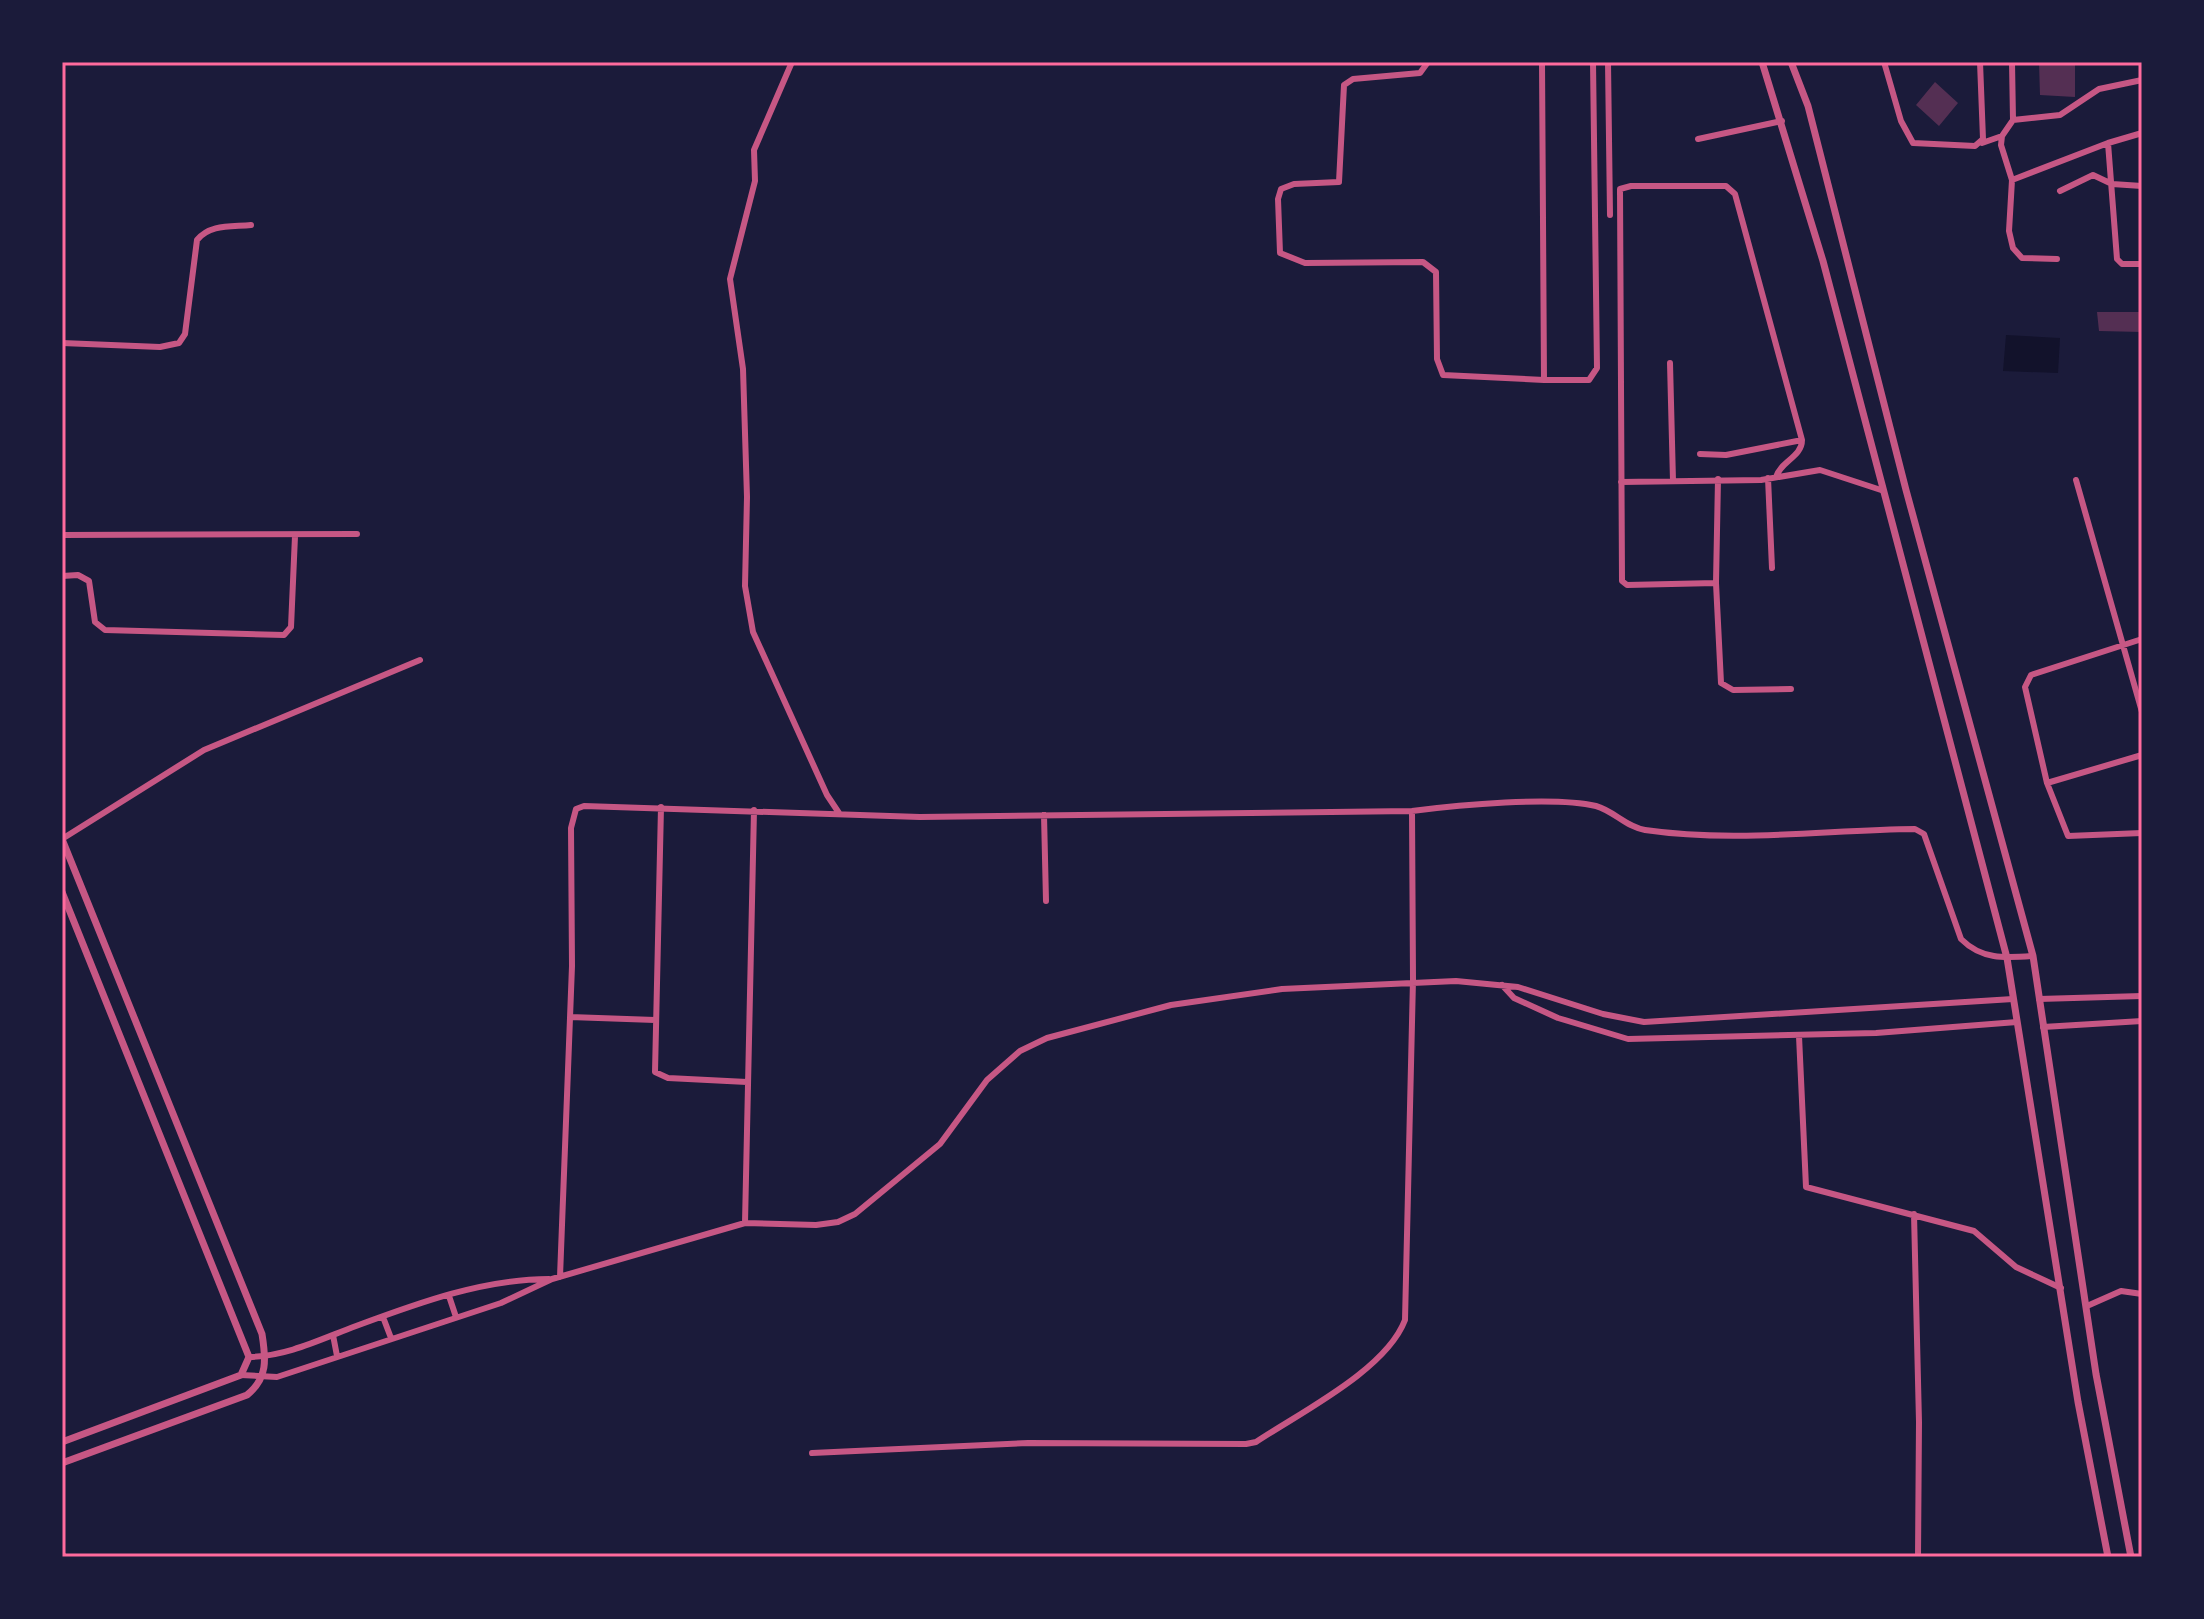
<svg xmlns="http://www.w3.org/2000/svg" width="2204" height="1619" font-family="'Fira Sans Condensed',sans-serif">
<rect width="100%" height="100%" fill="#1b1b3a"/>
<path fill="#12122b" d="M2006 335 2060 338 2058 373 2003 371Z"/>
<path fill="#542f53" d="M2039 62H2075V97L2040 95Z
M1935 82 1958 103 1939 126 1916 105Z
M2097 312H2142V332L2099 331Z"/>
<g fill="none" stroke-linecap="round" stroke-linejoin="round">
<path stroke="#c65784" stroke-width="6" d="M792 62 754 150 755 181 730 279 743 369 747 497 745 586 753 632 827 795 839 813
M1428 62 1420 73 1353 79 1344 85 1339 182 1294 184 1281 189 1278 199 1280 253 1305 263 1423 262 1436 272 1437 359 1443 375 1544 380 1542 62
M1608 62 1610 215
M1884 62 1901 121 1913 143 1975 146 1983 139 1980 62
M2012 62 2013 120 2002 136 2001 145 2012 180 2009 231 2013 248 2022 258 2057 259
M2013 120 2060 115 2099 89 2142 80
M2142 133 2108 143 2117 259 2122 264H2142
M1698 139 1782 121
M1982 143 2002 136
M2012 180 2108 143
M2060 191 2093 175 2112 184 2142 186
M62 343 160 347 179 343 185 334 197 240C210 224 231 227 251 225
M1670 363 1673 481
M1544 380H1589L1597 368 1593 62
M1700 454 1726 455 1802 440
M1768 478 1772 568
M1718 479 1716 583 1721 683 1733 690 1791 689
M2076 480 2142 712
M1621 482 1761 480 1820 470 1881 490
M62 535 357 534
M62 576 78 575 89 581 95 622 105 630 284 635 291 627 295 536
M1716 583 1627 585 1622 581 1620 189 1631 186H1726L1735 194 1802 440C1802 457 1781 461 1776 477
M2142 639 2031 675 2025 687 2047 783 2068 836 2142 833
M2047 783 2142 755
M661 807 655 1072 668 1078 747 1082
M1044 815 1046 901
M62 839 204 750 420 660
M1502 985 1514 998 1558 1018 1628 1039 1876 1033 2017 1022
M2039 999 2142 996
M570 1017 655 1020
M2043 1027 2142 1021
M1799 1036 1806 1187 1974 1231 2016 1267 2061 1288
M1914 1214 1919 1422 1918 1557
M745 1223 754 810
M560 1277 572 966 571 828 576 809 584 806 920 817 1412 811C1458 805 1553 796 1596 806 1614 811 1626 827 1645 830 1734 843 1826 830 1915 829L1924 834 1961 939C1982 960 2005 958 2033 956
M449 1296 456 1317
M2087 1306 2121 1291 2142 1294
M383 1317 391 1338
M333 1335 337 1356
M249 1357C288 1356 321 1339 356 1326 418 1303 483 1279 549 1279
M241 1375 277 1377 501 1303 552 1279 745 1223 816 1225 838 1222 855 1214 940 1144 987 1080 1020 1051 1047 1038 1171 1005 1282 989 1456 981 1518 987 1603 1014 1644 1022 2013 999
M812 1453 1028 1443 1246 1444 1256 1442C1301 1412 1386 1370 1405 1320L1413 980 1412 811"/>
<path stroke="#c65784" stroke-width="7" d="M1762 62 1823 261 2007 958 2078 1402 2108 1557
M1791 62 1808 106 1906 490 2033 956 2096 1374 2131 1557
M62 839 262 1334C266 1359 268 1378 247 1395L62 1463
M62 892 249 1357 241 1375 62 1442
M62 1555 64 1557"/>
</g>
<rect width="2204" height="1619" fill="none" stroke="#1b1b3a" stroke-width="128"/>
<rect x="64" y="64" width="2076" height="1491" fill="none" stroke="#ff6b9d" stroke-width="3"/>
</svg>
